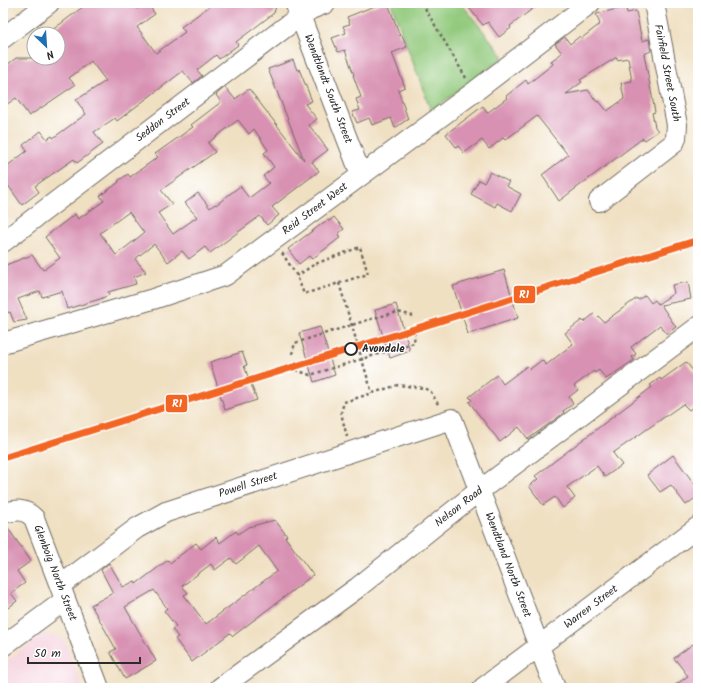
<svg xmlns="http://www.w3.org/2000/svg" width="701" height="691" font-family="Kalam,sans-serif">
<rect width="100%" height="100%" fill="#fff"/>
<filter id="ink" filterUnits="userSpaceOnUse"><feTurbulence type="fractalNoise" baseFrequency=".025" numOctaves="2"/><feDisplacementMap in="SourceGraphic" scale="8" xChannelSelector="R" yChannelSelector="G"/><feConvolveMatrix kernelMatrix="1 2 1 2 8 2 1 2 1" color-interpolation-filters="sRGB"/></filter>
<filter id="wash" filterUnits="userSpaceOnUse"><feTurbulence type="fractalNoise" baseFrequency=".012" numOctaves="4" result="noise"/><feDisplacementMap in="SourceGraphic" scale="16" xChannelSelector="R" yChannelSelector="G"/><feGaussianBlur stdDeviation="0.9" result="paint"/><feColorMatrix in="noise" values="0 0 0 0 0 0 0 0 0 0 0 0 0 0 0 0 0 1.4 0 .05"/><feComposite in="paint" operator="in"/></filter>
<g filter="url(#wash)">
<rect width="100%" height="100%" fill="#f0e0c2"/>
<path fill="#f5cfdb" d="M44 633 64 639 83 688H3V664Z"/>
<path fill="#91c97c" stroke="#5e7a54" d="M391 3H461L504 57 431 111Z"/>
<g id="blocks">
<path fill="#d891b2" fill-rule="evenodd" d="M88 3H133L137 9 147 3 155 14 137 27 156 53 185 32 181 27 214 3H277L274 13 236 42 238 45 219 59 216 55 197 70 202 76 193 83 183 71 117 121 115 118 94 132 103 144 77 163 74 159 35 186 39 192 22 205 3 178V169L27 151 23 145 41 131 47 139 52 136 53 138 86 114 76 100 106 81 91 61 69 78 75 85 29 116 16 98 3 107V68L16 58H58V34H47Z
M382 3H388L400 36 402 35 407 47 392 53 405 87 398 90 408 119 395 128 391 118 372 125 369 118 357 123 352 112 360 110 356 99 361 97 353 75H354L345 50 338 52 332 38 346 33 343 26 350 24 347 17Z
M465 3H540L510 26 511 28 499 37 488 22 483 25Z
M626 7 627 13 636 11 642 41 649 39 651 51 644 54 655 112 652 113 655 127 658 131 645 140 643 138 559 201 542 175 568 155 537 116 505 140 503 138 489 149 482 140 464 153 458 146 456 147 446 134 483 106 487 113 507 98 506 96 526 80 528 84 553 64 551 61 562 53 555 44 565 37 570 44 580 36 582 38 600 24 596 14ZM617 57V60L628 58 632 81 621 83 624 99 607 111 599 101 597 102 588 90 566 94 582 82 580 80Z
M293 60 297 70 299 69 312 101 305 104 317 119 309 125 328 150 312 162 319 171 272 207 279 215 267 225 260 216 210 253 205 247 189 259 182 251 168 262 154 244 135 259 146 272 134 277 136 284 108 292 109 295 100 299 67 309 62 291 42 297 40 291 18 299 27 320 14 322 10 312 3 314V266L32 255 43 270 60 258 45 237 75 214 78 219 104 201 100 196 119 182 118 181 128 174 130 177 158 157 155 154 193 127 191 125 221 102 216 95 225 87 235 99 249 89 304 160 268 69ZM238 120 249 134 254 129 268 150 264 153 274 167 263 176 269 183 249 198 240 186 216 205 215 204 210 208 198 193 185 203 197 217 173 234 158 213 172 204 161 190 215 152 208 143ZM129 212 144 233 116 255 100 233Z
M490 172 509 182 506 186 521 194 512 211 497 203 495 207 471 194 479 180 484 183Z
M334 217 344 229 338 234 341 237 312 259 309 256 299 264 288 249 327 220 329 221Z
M504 270 518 318 468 334 453 286Z
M688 282 691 299 661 305 676 327 667 334 660 325 631 347 636 354 632 357 634 360 606 379 599 370 595 373 594 371 574 386 578 390 569 397 573 404 563 411 564 413 528 439 519 427 500 442 469 402 472 400 469 397 497 375 503 384 527 366 530 369 542 360 546 365 573 344 565 333 582 320 584 322 595 313 604 322 637 298 638 300 645 295 651 303 655 300 658 304 674 293 672 285Z
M396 304 410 351 390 358 375 310Z
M320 327 335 375 314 382 299 333Z
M242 352 247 365 244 366 257 400 225 410 210 362Z
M686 362 698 377V403L689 410 683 404 613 453 622 465 605 477 597 466 567 487 575 498 563 508 555 497 543 505 529 486 538 479 535 476 652 387 650 385 660 378 661 380Z
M673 455 698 489V496L686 505 671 485 660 492 647 475Z
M275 520 287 536 285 537 313 575 233 636 230 633 192 662 175 639 178 637 172 629 176 626 164 611 167 608 154 590 125 607 156 661 125 679 110 652 116 649 91 605 113 593 101 570 109 563 123 587 135 581 136 584 168 560 170 563 196 543 201 549 216 537 220 543 236 531 238 534 248 527ZM259 546 277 571 206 624 184 595 188 593 182 586 211 564 215 570 231 558 236 564Z
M3 524H5L31 561 17 571 25 583 11 593 17 601 8 608 3 602Z
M693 644 698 651V688L695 686 692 688H671L688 676 674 658Z"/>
</g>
</g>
<g filter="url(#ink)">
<use href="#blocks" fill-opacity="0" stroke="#706a60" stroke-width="1"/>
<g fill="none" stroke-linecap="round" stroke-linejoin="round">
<g stroke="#706a60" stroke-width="22">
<path id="minor" d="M296 5 361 175
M3 38 49 3
M599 201 674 143 676 138 677 125 654 3
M3 242 300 16 311 9 326 3
M3 343 153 299 226 275 474 92 590 3
M3 513C16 510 24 508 34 518L99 688
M60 586 137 528 166 512 452 419 555 688
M3 646 65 600
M220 688 357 588 471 497 698 327
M483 688 698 527"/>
</g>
<path stroke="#706a60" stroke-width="2.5" stroke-dasharray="3 3" stroke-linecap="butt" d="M422 3 466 78
M282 253 297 276 304 294 368 274 360 247 315 264 297 276
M339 283 372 393
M292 354 295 343 374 318 398 312 413 316
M296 370 310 375 414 343 415 332
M347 437 341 413 344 402 398 385 424 388 431 392 439 406"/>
<use href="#minor" stroke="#fff" stroke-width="20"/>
<g stroke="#fff" stroke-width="10">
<path id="rail-1" d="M3 458 698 240"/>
</g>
<use href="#rail-1" stroke="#f26522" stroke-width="7"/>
</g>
</g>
<circle fill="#fff" stroke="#2b2b2b" stroke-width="2" cx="351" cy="349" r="6"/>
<g text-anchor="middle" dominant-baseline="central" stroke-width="3" stroke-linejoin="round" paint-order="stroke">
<g font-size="11" fill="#2b2b2b" stroke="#fff">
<text transform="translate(667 73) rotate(79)">Fairfield Street South</text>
<text transform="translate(328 89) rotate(69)">Wendtlandt South Street</text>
<text transform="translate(163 120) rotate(-37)">Seddon Street</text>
<text transform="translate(315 209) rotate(-37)">Reid Street West</text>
<text transform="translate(248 485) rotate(-18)">Powell Street</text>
<text transform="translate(459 507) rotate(-38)">Nelson Road</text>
<text transform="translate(508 565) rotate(69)">Wendtland North Street</text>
<text transform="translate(55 573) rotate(69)">Glenboig North Street</text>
<text transform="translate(591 607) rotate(-37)">Warren Street</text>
</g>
<g font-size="11" font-weight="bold" fill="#2b2b2b" stroke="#fff" text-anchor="start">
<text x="362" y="349">Avondale</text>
</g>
</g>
<g stroke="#fff" stroke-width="1.5">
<rect x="513" y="285" width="23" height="19" rx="4" fill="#f26522"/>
<rect x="165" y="394" width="23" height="19" rx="4" fill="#f26522"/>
</g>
<g font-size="11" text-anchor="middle" font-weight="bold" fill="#fff">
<text x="524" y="298">R1</text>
<text x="177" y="407">R1</text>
</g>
<rect width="701" height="691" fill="none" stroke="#fff" stroke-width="16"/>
<g transform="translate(46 46) rotate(155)"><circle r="19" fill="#ffffff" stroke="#aaaaaa"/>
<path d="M0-3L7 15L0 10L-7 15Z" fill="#1f6fb2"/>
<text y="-6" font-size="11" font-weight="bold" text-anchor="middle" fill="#2b2b2b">N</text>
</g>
<path d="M28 657v6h112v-6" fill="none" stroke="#2b2b2b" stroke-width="2"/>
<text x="34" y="657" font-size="12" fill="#2b2b2b" stroke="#ffffff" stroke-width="3" paint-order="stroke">50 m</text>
</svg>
